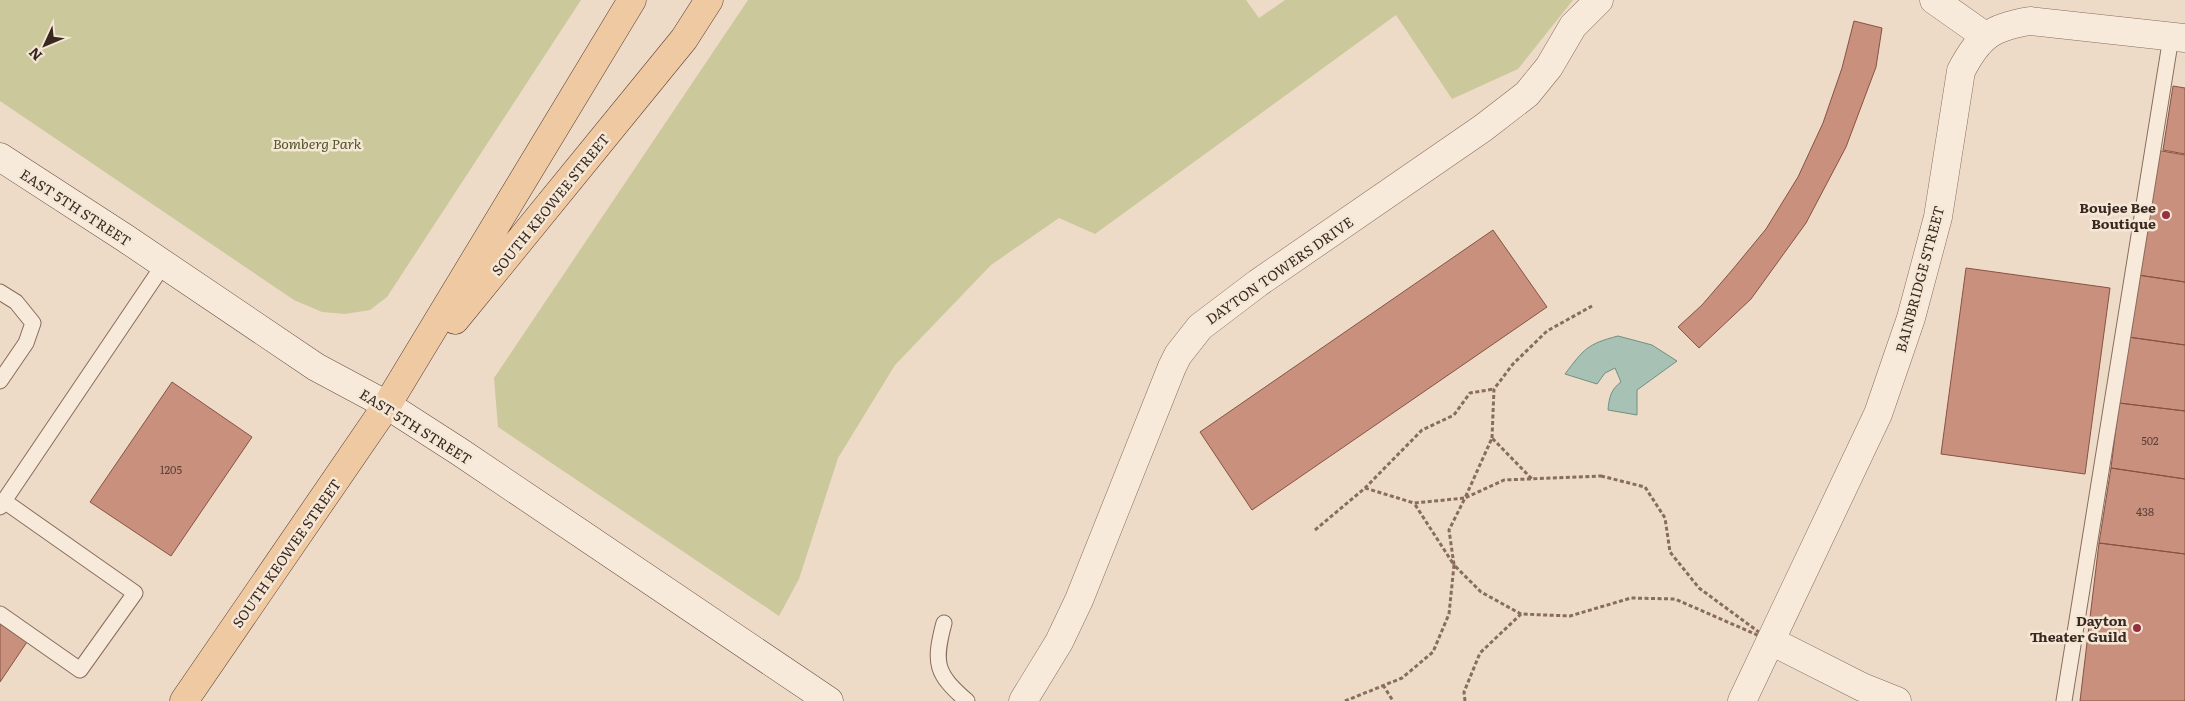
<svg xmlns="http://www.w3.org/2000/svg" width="2185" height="701" font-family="Literata,serif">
<rect width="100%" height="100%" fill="#eddbc7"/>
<path fill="#cbc89b" d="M0 0H581L387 297 370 310 345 314 322 312 294 300 0 101Z
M748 0H1246L1259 18 1285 0H1573L1518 69 1452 99 1396 15 1095 234 1059 218 991 265 895 365 838 458 799 579 779 616 498 427 494 378Z"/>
<path fill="#a8c1b5" stroke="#6f9082" d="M1618 336 1652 345 1677 361 1637 390V415L1608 410C1609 398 1611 389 1621 382L1615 368 1605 373 1597 384 1565 374C1584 349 1587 344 1618 336Z"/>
<path fill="#ca907e" stroke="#875243" d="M1854 21 1882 28 1876 67 1846 147 1806 223 1751 299 1699 348 1678 327 1702 305 1733 269 1766 229 1798 177 1823 123 1842 68Z
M2173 86 2185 88V154L2163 150Z
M2156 150 2185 155V282L2138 275Z
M1493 230 1547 307 1252 510 1200 432Z
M1966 268 2110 288 2085 474 1941 454Z
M2138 275 2185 282V345L2128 337Z
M2128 337 2185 345V411L2119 403Z
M172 382 252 437 171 556 90 502Z
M2119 403 2185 411V479L2111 468Z
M2111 468 2185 479V554L2099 543Z
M2099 543 2185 554V701H2080Z
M0 624 27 642 0 682Z"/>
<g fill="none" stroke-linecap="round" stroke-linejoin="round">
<g stroke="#886c5d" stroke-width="17">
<path id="lane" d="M0 292 16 302 33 323 26 343 0 381
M0 507 164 264
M0 614 80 670 135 593 4 501
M944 623C933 664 936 674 967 701
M2064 701 2171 37"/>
</g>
<g stroke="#886c5d" stroke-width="29">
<path id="street" d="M1934 0 1985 36
M1771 641 1862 687 1897 701
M1023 701 1059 642 1079 600 1172 367 1178 355 1200 327 1258 283 1483 128 1527 94 1549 67 1573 26 1599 0
M1742 701 1878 414 1911 318 1938 217 1961 71C1979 36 1992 27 2030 21L2185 38"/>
</g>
<g stroke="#6a4e40" stroke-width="29">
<path id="secondary" d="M0 157 125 238 316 367 387 405 460 452 829 701"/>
</g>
<g stroke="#573c31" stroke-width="29">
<path id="primary" d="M455 320 684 39 709 0
M184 701 387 405 632 0"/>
</g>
<path stroke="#886c5d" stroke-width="3" stroke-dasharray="4 2.5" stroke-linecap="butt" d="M1492 438 1494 389 1513 364 1547 331 1592 306
M1601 476 1645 487 1665 518 1670 552 1699 588 1771 641 1675 599 1631 598 1570 616 1521 614 1481 592 1454 565 1449 530 1465 498 1504 480Z
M1365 488 1414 503 1465 498 1492 438 1532 479
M1315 530 1365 488 1422 430 1454 415 1470 393 1494 389
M1383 685 1393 701
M1345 701 1402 678 1433 652 1449 614 1454 565 1414 503
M1465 701 1464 692 1480 653 1521 614"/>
<use href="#lane" stroke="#f8eada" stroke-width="15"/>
<use href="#street" stroke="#f8eada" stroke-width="28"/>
<use href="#secondary" stroke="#f8eada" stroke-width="28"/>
<use href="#primary" stroke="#efc9a1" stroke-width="28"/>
</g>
<g fill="#962f41" stroke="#f5e7d6" stroke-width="2">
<circle cx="2166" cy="215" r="5"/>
<circle cx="2137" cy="628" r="5"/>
</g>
<g text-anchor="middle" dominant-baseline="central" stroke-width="5" stroke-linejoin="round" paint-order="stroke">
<g font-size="11" fill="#5d4238">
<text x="2150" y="440">502</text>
<text x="171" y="469">1205</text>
<text x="2145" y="511">438</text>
</g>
<g font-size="14" font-style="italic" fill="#515527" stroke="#f5e7d6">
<text x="317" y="143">Bomberg Park</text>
</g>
<g font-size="14" fill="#392820" stroke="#f5e7d6">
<text transform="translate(550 204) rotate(-51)">SOUTH KEOWEE STREET</text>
<text transform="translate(76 207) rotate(33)">EAST 5TH STREET</text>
<text transform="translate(1279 270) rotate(-35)">DAYTON TOWERS DRIVE</text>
<text transform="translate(1919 279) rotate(-75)">BAINBRIDGE STREET</text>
<text transform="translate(416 426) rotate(32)">EAST 5TH STREET</text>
<text transform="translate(286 553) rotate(-55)">SOUTH KEOWEE STREET</text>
</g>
<g font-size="14" font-weight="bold" fill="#392820" stroke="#f5e7d6" text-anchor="end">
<text x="2156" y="207">Boujee Bee<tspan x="2156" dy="16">Boutique</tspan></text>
<text x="2127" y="620">Dayton<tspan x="2127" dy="16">Theater Guild</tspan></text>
</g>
</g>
<g transform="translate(45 45) rotate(226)" stroke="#f5e7d6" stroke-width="4" paint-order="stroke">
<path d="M0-4L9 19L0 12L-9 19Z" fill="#392820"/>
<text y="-8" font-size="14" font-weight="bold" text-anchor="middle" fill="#392820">N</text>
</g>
</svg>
